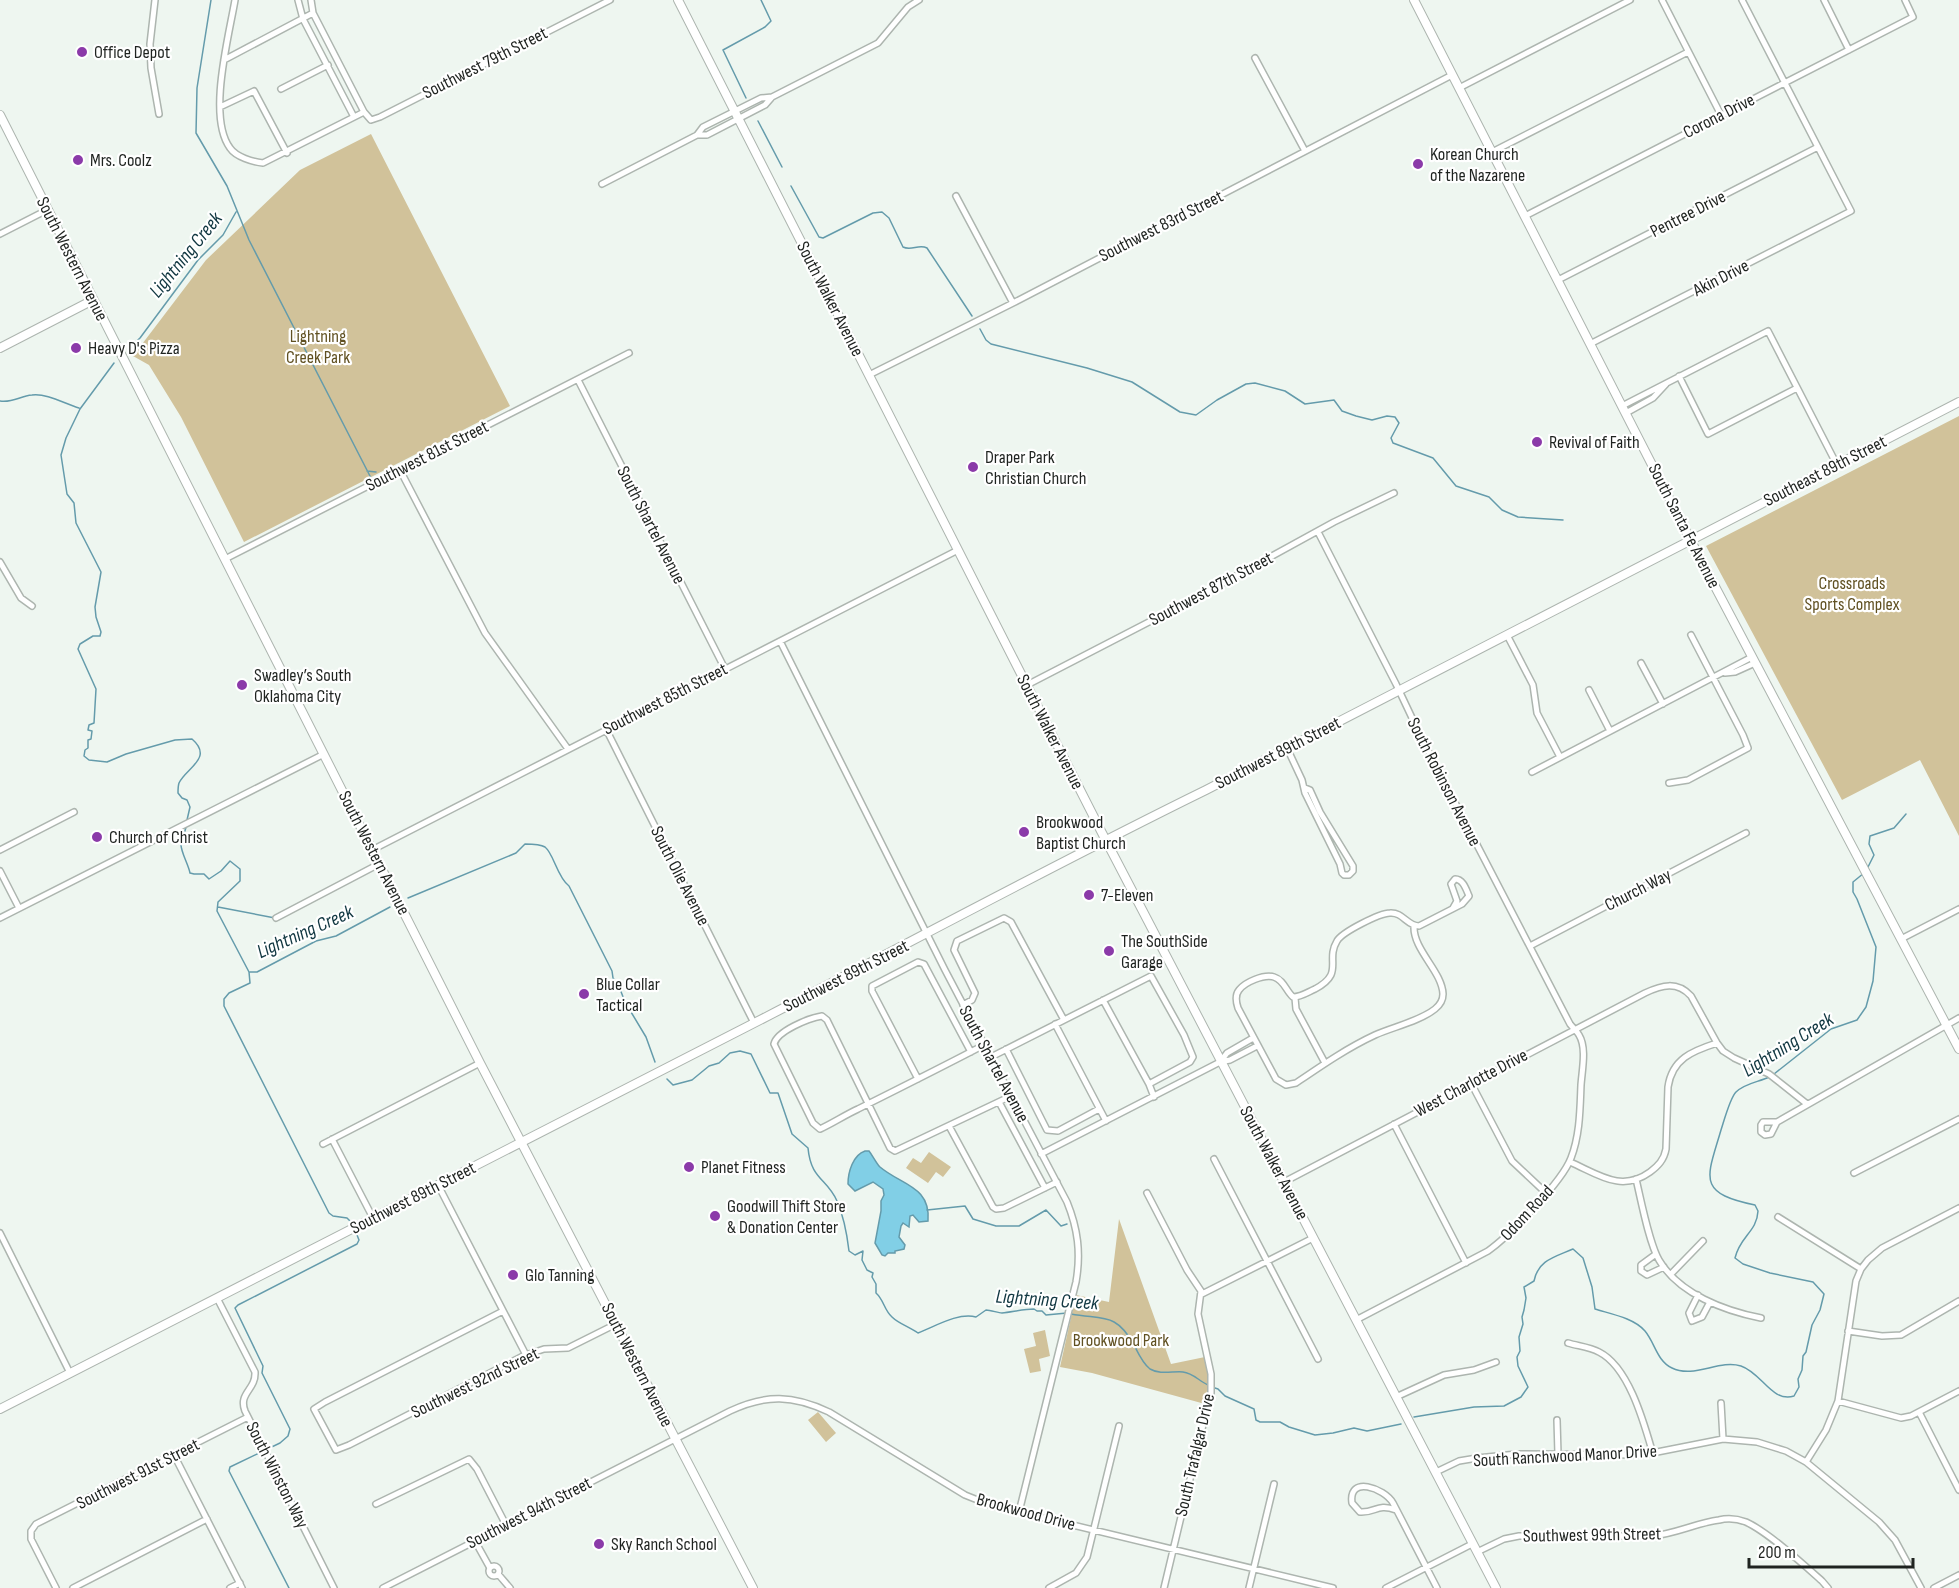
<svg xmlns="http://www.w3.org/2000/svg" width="1959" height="1588" font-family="'Sofia Sans Condensed',sans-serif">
<rect width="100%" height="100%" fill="#eef6f0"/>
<path fill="#d1c29a" d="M371 134 510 406 244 542 181 417 149 365 133 356 206 260 300 170Z
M1959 416V836L1920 760 1842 800 1706 546Z
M929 1152 951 1167 943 1177 936 1172 928 1183 906 1168 913 1158 921 1163Z
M1119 1219 1171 1364 1205 1357 1209 1377 1205 1404 1092 1373 1060 1367 1076 1295 1109 1302Z
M1045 1330 1050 1356 1039 1359 1041 1371 1030 1373 1024 1349 1036 1346 1033 1333Z
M818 1412 836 1433 826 1442 808 1420Z"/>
<path fill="#81cfe6" stroke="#649bab" stroke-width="1.5" d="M865 1151H869C873 1156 876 1163 880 1167 901 1185 931 1186 928 1221L919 1222 913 1215 910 1216 909 1227 903 1223 901 1226 899 1237 905 1245 904 1249 895 1251V1253H888L885 1256 882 1255 875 1243 881 1211V1201L884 1195 883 1189 873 1182 855 1191 848 1184C848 1172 853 1155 865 1151Z"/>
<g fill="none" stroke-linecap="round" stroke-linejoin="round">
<path stroke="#649bab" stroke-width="1.5" d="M211 0 197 88 196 133 227 186 249 240 371 478
M746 98 723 50 765 27 771 21 761 0
M758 121 782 167
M791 186 819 237 823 238 873 213 882 212 889 218 903 247C911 251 919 244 927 248L972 316
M980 329 986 340 991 344 1087 368 1132 382 1180 412 1196 415 1217 400 1246 384 1255 383 1285 391 1305 404 1334 400 1342 411 1356 416 1372 420 1387 416 1395 417 1399 423 1391 438 1393 443 1433 458 1456 486 1489 497 1502 510 1518 517 1563 520
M128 349 140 338 198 260 223 235 236 212
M114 363 80 409 66 438 61 455 67 494 74 503 76 523 101 572 95 607 96 617 101 632 100 636H93L80 644 78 649 96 689 94 723 89 725 88 730 92 731 91 739 88 740V748L85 750 84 756 89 760 107 762 126 754 175 740 192 739C214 758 186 768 179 783 178 786 178 790 178 793L182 798 187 800 190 807 187 820
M0 401C13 403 20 396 32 395 47 393 65 404 79 408
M367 471 376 472
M374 486 375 487
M186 827C185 832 182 838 181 843 180 851 188 863 190 873L194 874H204L209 879 221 871 230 861 240 869V881L218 902 217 911 249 972 250 983 229 993 224 999V1006L329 1213 333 1216 347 1218 351 1222
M1867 869 1874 855 1869 844 1870 836 1894 828 1906 814
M408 898 516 853 525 844C531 844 540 844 545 847 554 854 557 877 569 886L612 971 613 978 620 989 625 1002 646 1037 655 1062
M218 907 275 918
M250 972H257L316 941 336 936 390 907
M1774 1074 1831 1029 1857 1020 1866 1007 1873 981 1876 947 1857 899 1853 892V882L1864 873
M667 1079 673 1085 692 1080 709 1066 719 1063 730 1053 740 1051 751 1054 770 1093H778L792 1134 808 1148C811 1180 827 1178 837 1201 844 1217 847 1234 849 1251L855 1255 863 1251 862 1260 867 1270 873 1273 872 1277 876 1284V1293C884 1300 884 1310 892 1317 899 1324 910 1327 918 1333 934 1327 958 1312 976 1317L986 1310C991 1310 998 1313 1002 1313 1012 1312 1024 1309 1034 1309L1037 1311H1042L1046 1315 1067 1313
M927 1210 965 1206 973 1219 996 1226H1019L1046 1210 1061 1226 1067 1224
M1071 1314C1103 1320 1116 1312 1134 1345 1138 1353 1143 1364 1150 1369 1160 1375 1173 1371 1183 1372 1193 1373 1199 1381 1208 1385
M1212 1387 1218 1389 1225 1396 1254 1409 1256 1420 1260 1422H1280L1289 1427 1315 1435 1333 1433 1354 1428 1367 1431 1401 1424
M1414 1417 1474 1407 1504 1406 1521 1397 1528 1387 1518 1366 1517 1357 1520 1351 1519 1337 1523 1324 1522 1317 1524 1310 1526 1298 1524 1287 1534 1281C1538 1260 1555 1257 1573 1249L1583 1258 1592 1287 1595 1309C1611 1314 1634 1318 1645 1331 1655 1343 1657 1361 1672 1368 1694 1379 1719 1359 1741 1366 1762 1373 1772 1403 1794 1396L1799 1387 1798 1379 1802 1370 1803 1356 1806 1352 1812 1325 1820 1310 1824 1294 1813 1282 1770 1273 1743 1264 1735 1258C1740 1236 1757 1232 1758 1211L1755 1205C1696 1193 1707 1178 1721 1130 1724 1121 1730 1098 1736 1092 1745 1083 1759 1082 1769 1077
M289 1588 229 1471 230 1467 280 1443 288 1436 290 1429 262 1373 263 1366 235 1308 238 1305 357 1244 359 1240 357 1235"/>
<g stroke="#adb5af" stroke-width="8">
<path id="street" d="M155 0 150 44 151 68 159 114
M235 0C229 36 207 117 230 148 236 157 253 162 263 163L364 112
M298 0 303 19 354 117
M311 0 313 13 364 112 371 120 380 117 610 0
M1662 0 1721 115
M1824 0 1849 50
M1255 58 1305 151
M224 60 313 13
M1459 88 1630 0
M281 89 328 65
M220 107 254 91 287 153
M697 135 703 127 761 98 772 97
M1492 152 1688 52
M602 184 697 135H707L765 105 772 97 878 43 908 7 919 0
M956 196 1013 303
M1525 216 1913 17 1905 0
M0 234 47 210
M1558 280 1818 147
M1590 344 1851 211 1742 0
M869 375 1013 303 1452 75
M1679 376 1708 434 1797 388
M578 380 725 669
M1622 406 1768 331 1837 465
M1626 413 1653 398 1666 384
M400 470 485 633 568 749
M1318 532 1396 684 1422 739 1570 1024C1573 1028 1577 1031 1579 1035 1587 1048 1582 1070 1581 1085 1580 1109 1580 1135 1571 1158 1562 1182 1509 1236 1488 1251L1356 1320
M225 559 629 353
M0 562 21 598 32 606
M1507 635 1533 685 1537 713 1560 757
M780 641 945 970 1067 1202C1078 1229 1081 1253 1076 1282L1019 1512
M1641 663 1663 704
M1725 673 1735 672 1755 663
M1027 685 1203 594 1334 522 1394 493
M1589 690 1610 731
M606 729 754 1023
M1287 748 1302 780 1305 793 1340 864 1342 873 1344 875H1349L1353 871V866L1320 812 1310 790 1305 788
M1532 772 1752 657
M1669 783 1688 780 1748 748 1743 735 1691 635
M0 850 74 812
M372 850 958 550
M0 871 19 908
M0 918 324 754
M276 918 379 864
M1414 926C1413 950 1442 971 1443 994 1443 1000 1440 1005 1435 1009 1420 1021 1393 1027 1375 1035 1347 1048 1321 1066 1296 1083L1286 1085 1276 1079 1238 1008C1236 1002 1235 995 1239 990 1245 982 1264 974 1274 977 1284 980 1286 991 1293 997 1301 997 1308 992 1315 989 1345 973 1325 961 1337 941 1342 932 1380 913 1390 913 1403 912 1407 926 1419 926L1462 904 1469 896C1466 889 1463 879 1455 879L1451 884 1457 901 1453 908
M1901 939 1959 909
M1530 946 1746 833
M1295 998 1296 1009 1325 1063
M1103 1000 1149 1084 1154 1097
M963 1005 972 1000 975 993 954 950 957 941 1004 918 1011 922 1064 1020
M1055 1024 1106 1121
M984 1045C942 1067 900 1088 858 1109 845 1115 833 1123 820 1129L813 1123 774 1044C777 1031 809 1018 822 1016L827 1020 890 1148 895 1151 1011 1096
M1006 1049 1047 1130 1058 1131 1099 1109
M991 1057 1151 976 1184 1035 1193 1057 1190 1062 1149 1084
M1221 1061 1227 1053 1253 1038
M918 1079 872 991V986L918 962 924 964 971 1052
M1471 1083 1512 1161 1546 1193
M999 1102 1045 1188
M1777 1122 1771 1134 1765 1135 1761 1132V1125L1763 1122H1777L1959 1018
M1394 1124 1466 1263
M949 1126 993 1207 996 1209 1004 1208 1057 1182
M332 1139 373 1218
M323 1144 480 1063
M1041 1154 1220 1062 1230 1060 1257 1046
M1214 1159 1318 1359
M1570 1162C1598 1174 1621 1193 1650 1172 1658 1166 1664 1160 1666 1149L1668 1087C1672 1059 1692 1051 1717 1043
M1854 1173 1959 1119
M1636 1179C1641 1200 1649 1243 1659 1260 1679 1294 1725 1311 1761 1318
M1284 1182 1645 993C1662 985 1677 981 1691 996L1717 1043 1723 1051 1734 1058 1769 1074 1807 1104
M438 1185 526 1355
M1147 1193 1187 1270 1201 1291 1198 1314 1211 1374V1393L1207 1408 1164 1588
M1778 1217 1861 1269
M0 1233 70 1373
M1656 1254 1641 1265V1271L1647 1275 1664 1267
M1671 1274 1703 1241
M1202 1294 1313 1238
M1698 1295 1689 1313 1692 1321 1702 1317 1710 1302
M217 1298 255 1372C256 1390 238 1393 245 1411L334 1588
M503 1311 325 1402 314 1409 336 1450 349 1445 523 1356 544 1349 568 1348 616 1324
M1848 1331 1882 1336 1901 1335 1959 1301
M1568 1343C1578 1346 1590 1347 1599 1352 1629 1367 1644 1423 1653 1454
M1396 1397 1444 1375 1474 1370 1496 1362
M1838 1401 1901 1418 1911 1416 1959 1391
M1721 1403 1723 1439
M1919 1412 1959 1490
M1557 1420 1558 1454
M174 1455 242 1588
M1806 1462 1826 1430 1838 1401 1856 1281 1861 1269 1868 1260 1882 1248 1959 1208
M1436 1472 1459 1461 1477 1458 1517 1454 1642 1455 1723 1439 1757 1442 1786 1451 1806 1462 1879 1522 1895 1540 1921 1588
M376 1504 469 1459 477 1469 506 1525
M1396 1510C1377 1503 1376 1513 1360 1512L1352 1503C1348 1475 1384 1488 1393 1503L1437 1588
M475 1541 490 1568
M1477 1552 1504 1539 1519 1536H1652C1675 1534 1696 1523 1719 1520 1727 1518 1738 1519 1746 1522 1768 1532 1803 1564 1822 1581L1828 1588
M489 1571a5 5 0 1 1 10 0a5 5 0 1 1-10 0Z
M498 1574 510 1588
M56 1588 31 1539V1531L36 1524 248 1417
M73 1588 207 1519
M230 1588 240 1583
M383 1588 730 1411C766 1394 793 1395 829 1412L965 1495 990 1505 1333 1588
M1049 1588 1076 1573 1087 1557 1119 1426
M1249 1588 1274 1484
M1386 1588 1472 1544
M1934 1588 1959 1575"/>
</g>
<g stroke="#adb5af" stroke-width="10">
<path id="secondary" d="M678 0 1101 831 1496 1588
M1414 0 1691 541 1959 1049
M0 115 480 1063 753 1588
M0 348 93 300
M0 1409C255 1279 510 1149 764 1018 911 942 1057 863 1206 790L1959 402"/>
</g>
<use href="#street" stroke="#fff" stroke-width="5"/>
<use href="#secondary" stroke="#fff" stroke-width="8"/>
</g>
<g fill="#8b3aa9" stroke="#fff" stroke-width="2">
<circle cx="82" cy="52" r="6"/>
<circle cx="78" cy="160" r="6"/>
<circle cx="1418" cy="164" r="6"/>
<circle cx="76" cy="348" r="6"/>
<circle cx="1537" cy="442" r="6"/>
<circle cx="973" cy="467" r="6"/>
<circle cx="242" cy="685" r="6"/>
<circle cx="1024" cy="832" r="6"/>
<circle cx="97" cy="837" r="6"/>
<circle cx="1089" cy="895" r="6"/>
<circle cx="1109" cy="951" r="6"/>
<circle cx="584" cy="994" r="6"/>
<circle cx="689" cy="1167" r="6"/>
<circle cx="715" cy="1216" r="6"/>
<circle cx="513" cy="1275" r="6"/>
<circle cx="599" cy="1544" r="6"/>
</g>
<g text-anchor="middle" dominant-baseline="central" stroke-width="4.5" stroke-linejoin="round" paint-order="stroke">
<g font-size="18" fill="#1f2320" stroke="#fff" text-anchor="start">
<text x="94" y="52">Office Depot</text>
<text x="1430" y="154">Korean Church<tspan x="1430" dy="21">of the Nazarene</tspan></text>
<text x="90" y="160">Mrs. Coolz</text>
<text x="88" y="348">Heavy D's Pizza</text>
<text x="1549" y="442">Revival of Faith</text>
<text x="985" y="457">Draper Park<tspan x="985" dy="21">Christian Church</tspan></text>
<text x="254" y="675">Swadley’s South<tspan x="254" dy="21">Oklahoma City</tspan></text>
<text x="1036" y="822">Brookwood<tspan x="1036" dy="21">Baptist Church</tspan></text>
<text x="109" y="837">Church of Christ</text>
<text x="1101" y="895">7-Eleven</text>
<text x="1121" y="941">The SouthSide<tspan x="1121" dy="21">Garage</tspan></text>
<text x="596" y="984">Blue Collar<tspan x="596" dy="21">Tactical</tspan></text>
<text x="701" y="1167">Planet Fitness</text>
<text x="727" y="1206">Goodwill Thift Store<tspan x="727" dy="21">&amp; Donation Center</tspan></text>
<text x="525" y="1275">Glo Tanning</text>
<text x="611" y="1544">Sky Ranch School</text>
</g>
<g font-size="18" fill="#1f2320" stroke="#fff">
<text transform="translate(485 63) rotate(-27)">Southwest 79th Street</text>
<text transform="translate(1719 116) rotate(-27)">Corona Drive</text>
<text transform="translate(1688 214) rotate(-27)">Pentree Drive</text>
<text transform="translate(1161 226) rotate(-27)">Southwest 83rd Street</text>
<text transform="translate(72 259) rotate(63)">South Western Avenue</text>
<text transform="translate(1721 278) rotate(-27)">Akin Drive</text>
<text transform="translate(830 299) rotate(63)">South Walker Avenue</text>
<text transform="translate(427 456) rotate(-27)">Southwest 81st Street</text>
<text transform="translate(1825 471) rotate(-27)">Southeast 89th Street</text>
<text transform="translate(651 525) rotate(63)">South Shartel Avenue</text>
<text transform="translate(1684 526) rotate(63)">South Santa Fe Avenue</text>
<text transform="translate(1211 589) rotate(-28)">Southwest 87th Street</text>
<text transform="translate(665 699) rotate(-27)">Southwest 85th Street</text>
<text transform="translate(1050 732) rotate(63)">South Walker Avenue</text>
<text transform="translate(1278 753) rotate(-27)">Southwest 89th Street</text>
<text transform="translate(1444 782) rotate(63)">South Robinson Avenue</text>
<text transform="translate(374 853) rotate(63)">South Western Avenue</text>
<text transform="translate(680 876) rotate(63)">South Olie Avenue</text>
<text transform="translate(1638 890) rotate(-27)">Church Way</text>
<text transform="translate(846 976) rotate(-27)">Southwest 89th Street</text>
<text transform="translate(994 1064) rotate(62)">South Shartel Avenue</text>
<text transform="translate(1471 1083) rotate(-28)">West Charlotte Drive</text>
<text transform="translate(1274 1163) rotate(62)">South Walker Avenue</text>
<text transform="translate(413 1198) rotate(-27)">Southwest 89th Street</text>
<text transform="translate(1527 1213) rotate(-47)">Odom Road</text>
<text transform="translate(637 1365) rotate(63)">South Western Avenue</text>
<text transform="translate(475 1383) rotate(-26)">Southwest 92nd Street</text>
<text transform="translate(1195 1455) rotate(-77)">South Trafalgar Drive</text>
<text transform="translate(1565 1456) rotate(-3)">South Ranchwood Manor Drive</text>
<text transform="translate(138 1474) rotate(-27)">Southwest 91st Street</text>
<text transform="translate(277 1475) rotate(63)">South Winston Way</text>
<text transform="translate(1026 1512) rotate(15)">Brookwood Drive</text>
<text transform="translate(529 1513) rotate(-27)">Southwest 94th Street</text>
<text transform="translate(1592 1535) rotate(-1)">Southwest 99th Street</text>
</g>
<g font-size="18" fill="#605021" stroke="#fff">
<text x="318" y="336">Lightning<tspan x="318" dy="21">Creek Park</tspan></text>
<text x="1852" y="583">Crossroads<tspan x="1852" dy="21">Sports Complex</tspan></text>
<text x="1121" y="1340">Brookwood Park</text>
</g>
<g font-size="20" font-style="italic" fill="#113741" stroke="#fff">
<text transform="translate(186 255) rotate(-51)">Lightning Creek</text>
<text transform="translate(305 932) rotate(-24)">Lightning Creek</text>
<text transform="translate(1788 1045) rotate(-32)">Lightning Creek</text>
<text transform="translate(1047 1300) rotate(4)">Lightning Creek</text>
</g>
</g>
<path d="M1749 1558v9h164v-9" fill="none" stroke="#1f2320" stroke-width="3"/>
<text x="1758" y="1558" font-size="18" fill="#1f2320" stroke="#ffffff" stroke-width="4.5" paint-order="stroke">200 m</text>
</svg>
